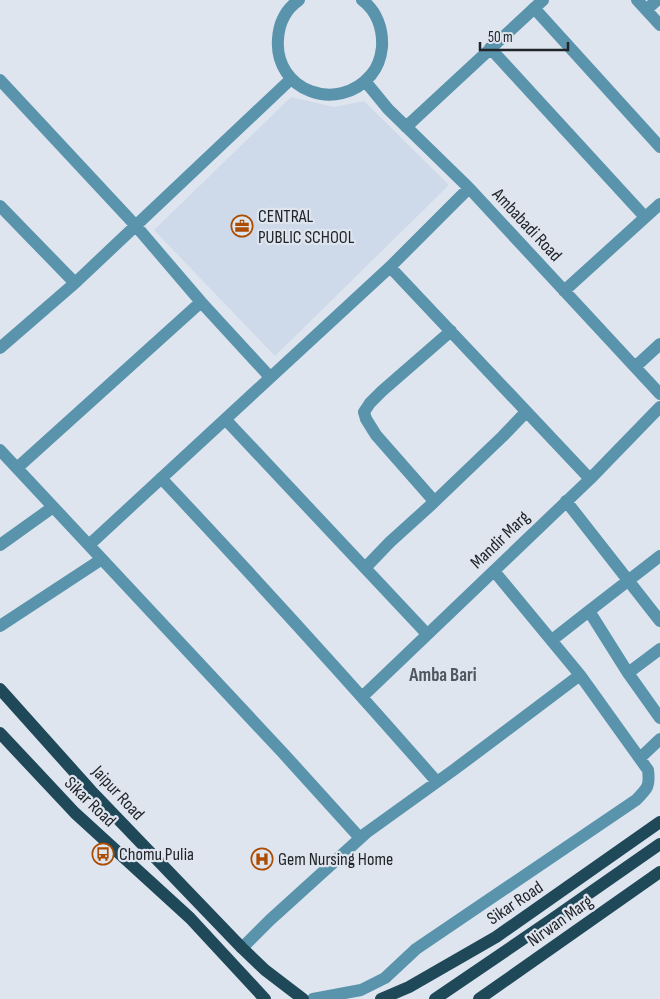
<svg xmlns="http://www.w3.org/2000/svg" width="660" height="999" font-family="'Sofia Sans Condensed',sans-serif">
<rect width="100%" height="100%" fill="#dee5ef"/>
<path fill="#ced9ea" d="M291 97 334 107 364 101 449 185 275 356 154 230Z"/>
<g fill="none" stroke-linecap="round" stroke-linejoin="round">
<path stroke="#5a94ac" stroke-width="12" d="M299 0C286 9 279 23 278 39 274 91 338 114 371 75 378 67 381 57 382 47 383 29 377 11 362 0
M637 0 660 25
M534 8 660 147
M646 10 657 0
M490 48 645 217
M0 80 136 226 201 302 270 377
M365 81 388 109 469 188 660 394
M406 127 543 0
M0 206 75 283
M390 267 590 479
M564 291 660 204
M0 348 75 283 291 79
M635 367 660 344
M226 420 427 634
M0 450 283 753 360 838
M17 468 201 302
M161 478C255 578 347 679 437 782
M434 501 376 435 366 419 364 412 370 403 382 391 451 331
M566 501 660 621
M0 545 53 507
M89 545 390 267 469 188
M660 556 589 611 628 673 660 718
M365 568 390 542 432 504 503 436 526 412
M0 626 102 559
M552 640 589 611
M628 673 660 649
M362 697 590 479 660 407
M640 758 660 739
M242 948 270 920 366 833 455 769 580 675
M313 999 361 990 385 978 416 949 636 800C648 788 650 786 648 770L580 675 494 571"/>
<path stroke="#1f4859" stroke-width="12" d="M0 689 94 794 242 948 265 970 303 999
M0 733 75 813 190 918 265 999
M381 999 409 987 496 937 660 822
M435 999 548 922 660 844
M479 999 660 872"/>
</g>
<defs>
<g id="office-ring" transform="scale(1.125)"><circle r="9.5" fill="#dee5ef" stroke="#ac4c01" stroke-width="1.5"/><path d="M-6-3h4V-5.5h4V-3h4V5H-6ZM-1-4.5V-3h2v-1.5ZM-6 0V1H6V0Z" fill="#ac4c01"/></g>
<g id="bus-ring" transform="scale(1.125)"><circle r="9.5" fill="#dee5ef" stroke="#ac4c01" stroke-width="1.5"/><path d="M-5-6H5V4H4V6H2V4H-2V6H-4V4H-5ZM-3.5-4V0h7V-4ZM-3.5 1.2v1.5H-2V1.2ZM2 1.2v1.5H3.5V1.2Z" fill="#ac4c01"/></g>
<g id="hospital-ring" transform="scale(1.125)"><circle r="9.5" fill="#dee5ef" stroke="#ac4c01" stroke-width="1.5"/><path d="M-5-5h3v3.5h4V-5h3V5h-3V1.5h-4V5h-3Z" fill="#ac4c01"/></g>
</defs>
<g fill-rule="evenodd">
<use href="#office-ring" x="242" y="226"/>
<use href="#bus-ring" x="103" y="854"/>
<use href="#hospital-ring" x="262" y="859"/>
</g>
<g text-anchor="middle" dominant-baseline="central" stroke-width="4.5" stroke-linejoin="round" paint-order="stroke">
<g font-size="18" fill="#212428" stroke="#dee5ef" text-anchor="start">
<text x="258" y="216">CENTRAL<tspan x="258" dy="21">PUBLIC SCHOOL</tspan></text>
<text x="119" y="854">Chomu Pulia</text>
<text x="278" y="859">Gem Nursing Home</text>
</g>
<g font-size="18" fill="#212428" stroke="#dee5ef">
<text transform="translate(527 225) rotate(47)">Ambabadi Road</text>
<text transform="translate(500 540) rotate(-44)">Mandir Marg</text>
<text transform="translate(118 793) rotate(47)">Jaipur Road</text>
<text transform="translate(90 802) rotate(44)">Sikar Road</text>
<text transform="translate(515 903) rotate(-34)">Sikar Road</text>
<text transform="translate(560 921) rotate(-35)">Nirwan Marg</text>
</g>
<g font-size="19" font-weight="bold" fill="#50565e" stroke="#dee5ef">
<text x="443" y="675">Amba Bari</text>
</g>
</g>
<path d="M480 42v8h88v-8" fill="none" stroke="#212428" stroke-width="2.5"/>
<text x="488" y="42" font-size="15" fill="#212428" stroke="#dee5ef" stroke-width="4" paint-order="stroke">50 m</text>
</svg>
